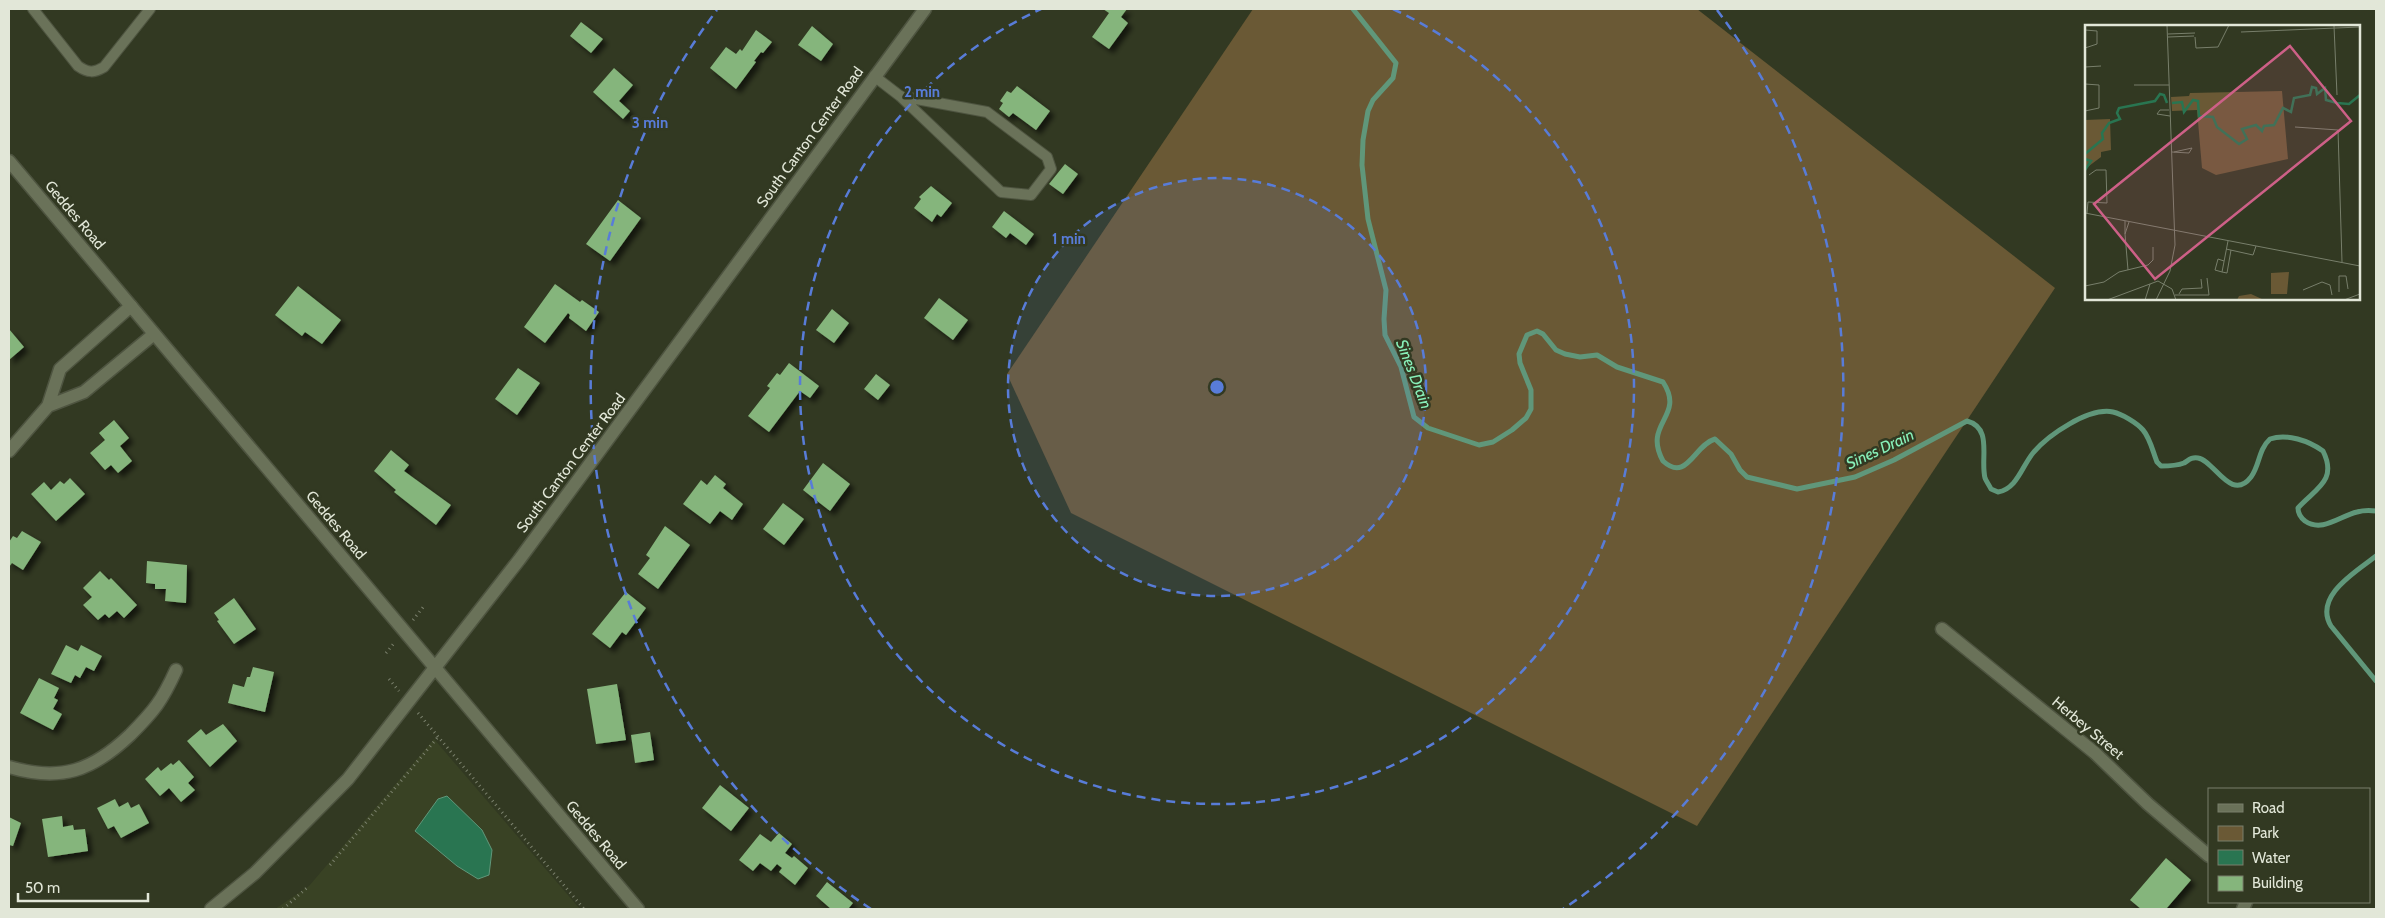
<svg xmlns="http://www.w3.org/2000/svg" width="2385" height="918" font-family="Cabin,sans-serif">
<defs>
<filter id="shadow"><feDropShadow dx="4.5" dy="4.5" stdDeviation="2.5" flood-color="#0009"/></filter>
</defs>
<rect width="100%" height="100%" fill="#323922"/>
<path fill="#394224" d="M434 739 580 909H275L309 886Z"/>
<path fill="#6a5935" d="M1253 9H1697L2055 288 1697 826 1071 513 1007 374Z"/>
<path fill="#297551" stroke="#60977a" d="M447 796 482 830 492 850 489 875 478 879 457 866 415 831 438 799Z"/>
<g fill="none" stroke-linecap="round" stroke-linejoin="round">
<path stroke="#60977a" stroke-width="5" d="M1353 9 1396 63 1393 78 1373 100 1368 111 1363 140 1362 165 1368 219 1386 290 1384 319 1385 335 1401 367 1414 417 1428 428 1479 445 1493 442 1512 430 1526 418 1531 409V390L1520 363 1519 354 1527 335 1537 331 1543 334 1556 350 1565 354 1580 357 1597 355 1617 367 1663 382C1686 417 1642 423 1663 461 1687 483 1694 445 1715 439L1731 454 1740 470 1747 477 1797 489 1855 477 1894 460 1967 421C1993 428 1980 458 1985 478 1986 481 1989 485 1991 489L1998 492C2017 489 2022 466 2033 453 2048 435 2089 407 2113 412 2122 414 2137 423 2143 430 2150 438 2153 452 2157 462L2161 466C2169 466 2176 466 2184 463 2189 460 2191 457 2198 458 2214 460 2231 503 2251 477 2260 465 2258 450 2270 439 2287 433 2309 441 2323 451 2338 481 2315 489 2298 508 2298 513 2300 517 2305 521 2322 533 2340 516 2357 512 2364 510 2369 510 2376 511
M2376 556C2357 571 2313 596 2331 626L2376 681"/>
</g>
<path fill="#85b57c" filter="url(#shadow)" d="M1103 9H1127L1121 17 1128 23 1109 49 1092 37 1109 13Z
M581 22 603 39 591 53 570 36Z
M812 26 833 44 821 61 798 45Z
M756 30 772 42 763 53 761 52 754 61 756 62 736 89 710 68 726 47 736 54 740 49 742 51Z
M614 68 633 85 619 101 630 111 623 119 593 92Z
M1017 86 1050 111 1036 130 1013 113 1009 117 999 109 1003 103 1000 101 1007 91 1011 93Z
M1065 164 1078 174 1063 194 1049 184Z
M931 186 952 203 941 217 937 214 932 222 914 208 921 199 919 197Z
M618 200 641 218 610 261 586 244Z
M1004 211 1034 234 1026 245 1010 233 1006 238 992 227Z
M555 284 580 302 582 300 599 312 586 331 569 318 570 315 568 313 545 343 524 327Z
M298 286 341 320 322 344 305 332 302 336 275 315Z
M939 298 968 320 953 340 924 318Z
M832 309 849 323 834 343 816 330Z
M9 329 24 347 9 360Z
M789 363 819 386 810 398 800 391 769 432 748 416 770 388 767 386 777 373 780 375Z
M518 368 540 383 517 415 495 399Z
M876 374 890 385 878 400 864 389Z
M114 420 129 438 120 446 132 461 118 473 111 465 105 470 90 453 105 440 99 433Z
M391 450 409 465 404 471 451 505 436 525 394 492 396 490 374 471Z
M823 463 850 484 830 511 803 490Z
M715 475 726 484 723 488 743 504 732 520 720 511 710 524 683 504 701 480 707 485Z
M70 478 85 494 56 521 31 494 44 482 51 490 60 481 64 484Z
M783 503 804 519 784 545 763 529Z
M665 526 690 545 658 589 638 574 650 558 646 555Z
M22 531 41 542 23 570 12 563 9 567V542L13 536 17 538Z
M147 561 187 565 186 603 165 601 166 589H155V584L146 583Z
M100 571 109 580 111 578 137 605 124 618 117 611 109 618 105 614 98 620 83 605 92 597 83 588Z
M626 592 646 608 626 635 622 632 610 648 592 634Z
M234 598 256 629 234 644 217 621 219 620 214 613Z
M66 645 78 651 81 645 102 656 94 671 86 667 80 678 75 675 71 683 51 674Z
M253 667 274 672 265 712 228 703 233 684 244 687 247 677H250Z
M39 678 59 688 54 698 58 700 53 709 62 714 53 730 20 713Z
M617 684 626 740 596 744 587 689Z
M223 724 237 741 210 767 187 741 201 729 206 735Z
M650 732 654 760 635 763 631 735Z
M179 760 194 777 188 783 195 790 181 802 169 788 160 796 145 779 158 767 161 771 171 763 173 765Z
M720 785 749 808 731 831 702 808Z
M115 799 119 807 128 802 131 808 139 804 149 823 121 838 114 826 108 829 97 808Z
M62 816 63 827 73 825 74 830 85 829 88 851 48 857 42 819Z
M9 817 21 823 13 846 9 845Z
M779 833 792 844 785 853 792 858 794 856 808 868 795 885 779 872 782 868 777 864 771 871 760 863 753 871 739 860 760 834 771 842Z
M2166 858 2191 880 2166 909H2141L2130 900Z
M827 882 853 903 848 909H831L816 896Z"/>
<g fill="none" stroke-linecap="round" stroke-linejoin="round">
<g stroke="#4e5440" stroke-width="12">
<path id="service" d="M33 9 78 66C88 73 94 73 104 67L150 9
M874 76 900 96 1001 192 1031 195 1051 169 1047 157 987 112 900 96"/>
</g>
<g stroke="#4e5440" stroke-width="15">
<path id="minor" d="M131 306 60 369 48 406 84 392 154 334
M9 451 48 406
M1942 629 2095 753 2148 804 2209 856
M9 767C61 782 92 771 130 735 154 711 162 701 176 670
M2243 909 2246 902"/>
</g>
<g stroke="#4e5440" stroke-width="15">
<path id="secondary" d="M9 161 638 909
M211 909 255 873 348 779 519 560 925 9"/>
</g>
<path stroke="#7c826e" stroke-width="3" stroke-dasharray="1 4" stroke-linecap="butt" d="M413 620 424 606
M386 653 395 642
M389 679 399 691
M418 713 584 909
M330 865 438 737
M283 909 309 886"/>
<use href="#service" stroke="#6a7259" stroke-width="10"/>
<use href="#minor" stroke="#6a7259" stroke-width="12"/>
<use href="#secondary" stroke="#6a7259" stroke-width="12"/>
</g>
<circle cx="1217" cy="387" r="209" fill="#587cd8" fill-opacity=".12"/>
<g fill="none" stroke="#587cd8" stroke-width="2.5" stroke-dasharray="9 6">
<circle cx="1217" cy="387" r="209"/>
<path d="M1393 9A417 417 0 1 1 1041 9"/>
<path d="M871 909A626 626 0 0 1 717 10M1717 10A626 626 0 0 1 1563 909"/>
</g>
<g text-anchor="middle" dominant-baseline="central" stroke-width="5" stroke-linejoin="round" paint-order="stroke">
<g font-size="15" fill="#e2e7d8" stroke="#323922">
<text transform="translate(810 137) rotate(-54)">South Canton Center Road</text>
<text transform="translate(75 215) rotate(50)">Geddes Road</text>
<text transform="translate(571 463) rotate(-53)">South Canton Center Road</text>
<text transform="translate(336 525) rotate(50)">Geddes Road</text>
<text transform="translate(2088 728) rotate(40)">Herbey Street</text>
<text transform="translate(596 835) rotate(50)">Geddes Road</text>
</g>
<g font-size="16" font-style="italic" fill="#88f0b9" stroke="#323922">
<text transform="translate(1414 374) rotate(69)">Sines Drain</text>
<text transform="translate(1880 449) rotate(-25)">Sines Drain</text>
</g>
</g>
<g transform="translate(2085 25)">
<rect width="275" height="275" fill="#323922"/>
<path d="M197 66 203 134 131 150 117 143 112 85 87 86 86 72 104 71 105 68ZM25 94 26 125 16 127V132L0 144V95ZM204 247 202 269H186V248ZM166 269 179 275H199H152L154 271Z" fill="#6a5935"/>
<path fill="none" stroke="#297551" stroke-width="2.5" d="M87 78 97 77 99 87 108 75 113 76 114 91 128 92 132 102 154 119 162 114 157 104 171 100 177 106 179 101 189 100 198 83 206 87 209 73 225 70 227 62 231 63 232 69 240 63 241 75 252 78 264 79 275 70M0 129 18 114 17 108 24 98 35 94 32 88 34 83 70 76 75 69 79 70 82 78M0 134 6 136 0 145"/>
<path fill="none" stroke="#787f6b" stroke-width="1" d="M249 1 252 70M0 5 12 6V19L0 23M156 7 275 2M83 9 110 8M83 12 109 11M110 12 111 23 133 22 144 0M0 42 16 41M0 59 14 60V83L0 86M49 60H84M84 85H75L72 89 85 91M210 102 253 105 257 237M87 127 104 128 107 123 89 127M0 188 275 241M2 188 3 177 22 178 21 145H11L4 150M40 196V209L44 197M40 209 43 245M143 216 137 247 142 248 146 225M141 224 168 230 171 221M137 247 130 245 133 234 139 236M0 261 19 257 34 247 63 240 68 235V222M218 265 237 257 245 260 247 270M254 267V251H261L263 264M94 269 97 264 117 263 116 254M90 270H124L122 253M22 275 73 256 87 264 91 275M60 275 65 259M71 275 85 246 90 220 82 0M259 275 275 269"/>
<path fill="#cd6087" fill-opacity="0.15" stroke="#cd6087" stroke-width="2.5" d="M205 21 266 96 70 254 9 179Z"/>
<rect width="275" height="275" fill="none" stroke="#e2e7d8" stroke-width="2.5"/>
</g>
<circle cx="1217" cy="387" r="8" fill="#587cd8" stroke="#323922" stroke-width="2.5"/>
<g font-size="15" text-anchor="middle" font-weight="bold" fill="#587cd8" stroke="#323922" stroke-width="5" stroke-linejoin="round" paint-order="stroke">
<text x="922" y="97">2 min</text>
<text x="650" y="128">3 min</text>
<text x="1069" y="244">1 min</text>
</g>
<rect width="2385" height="918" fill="none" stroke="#e2e7d8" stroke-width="20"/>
<rect x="2208" y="788" width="162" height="115" fill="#323922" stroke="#787f6b"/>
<rect x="2218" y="804" width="25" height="8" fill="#6a7259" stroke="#787f6b"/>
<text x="2252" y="813" font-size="15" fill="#e2e7d8">Road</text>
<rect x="2218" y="826" width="25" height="15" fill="#6a5935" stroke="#787f6b"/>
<text x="2252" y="838" font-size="15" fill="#e2e7d8">Park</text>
<rect x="2218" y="850" width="25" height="15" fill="#297551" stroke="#787f6b"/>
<text x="2252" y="863" font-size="15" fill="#e2e7d8">Water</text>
<rect x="2218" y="876" width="25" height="15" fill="#85b57c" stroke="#787f6b"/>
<text x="2252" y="888" font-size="15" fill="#e2e7d8">Building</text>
<path d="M18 893v8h130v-8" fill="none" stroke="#e2e7d8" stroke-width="2.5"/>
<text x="25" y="893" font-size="15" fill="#e2e7d8" stroke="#323922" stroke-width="4" paint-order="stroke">50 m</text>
</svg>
